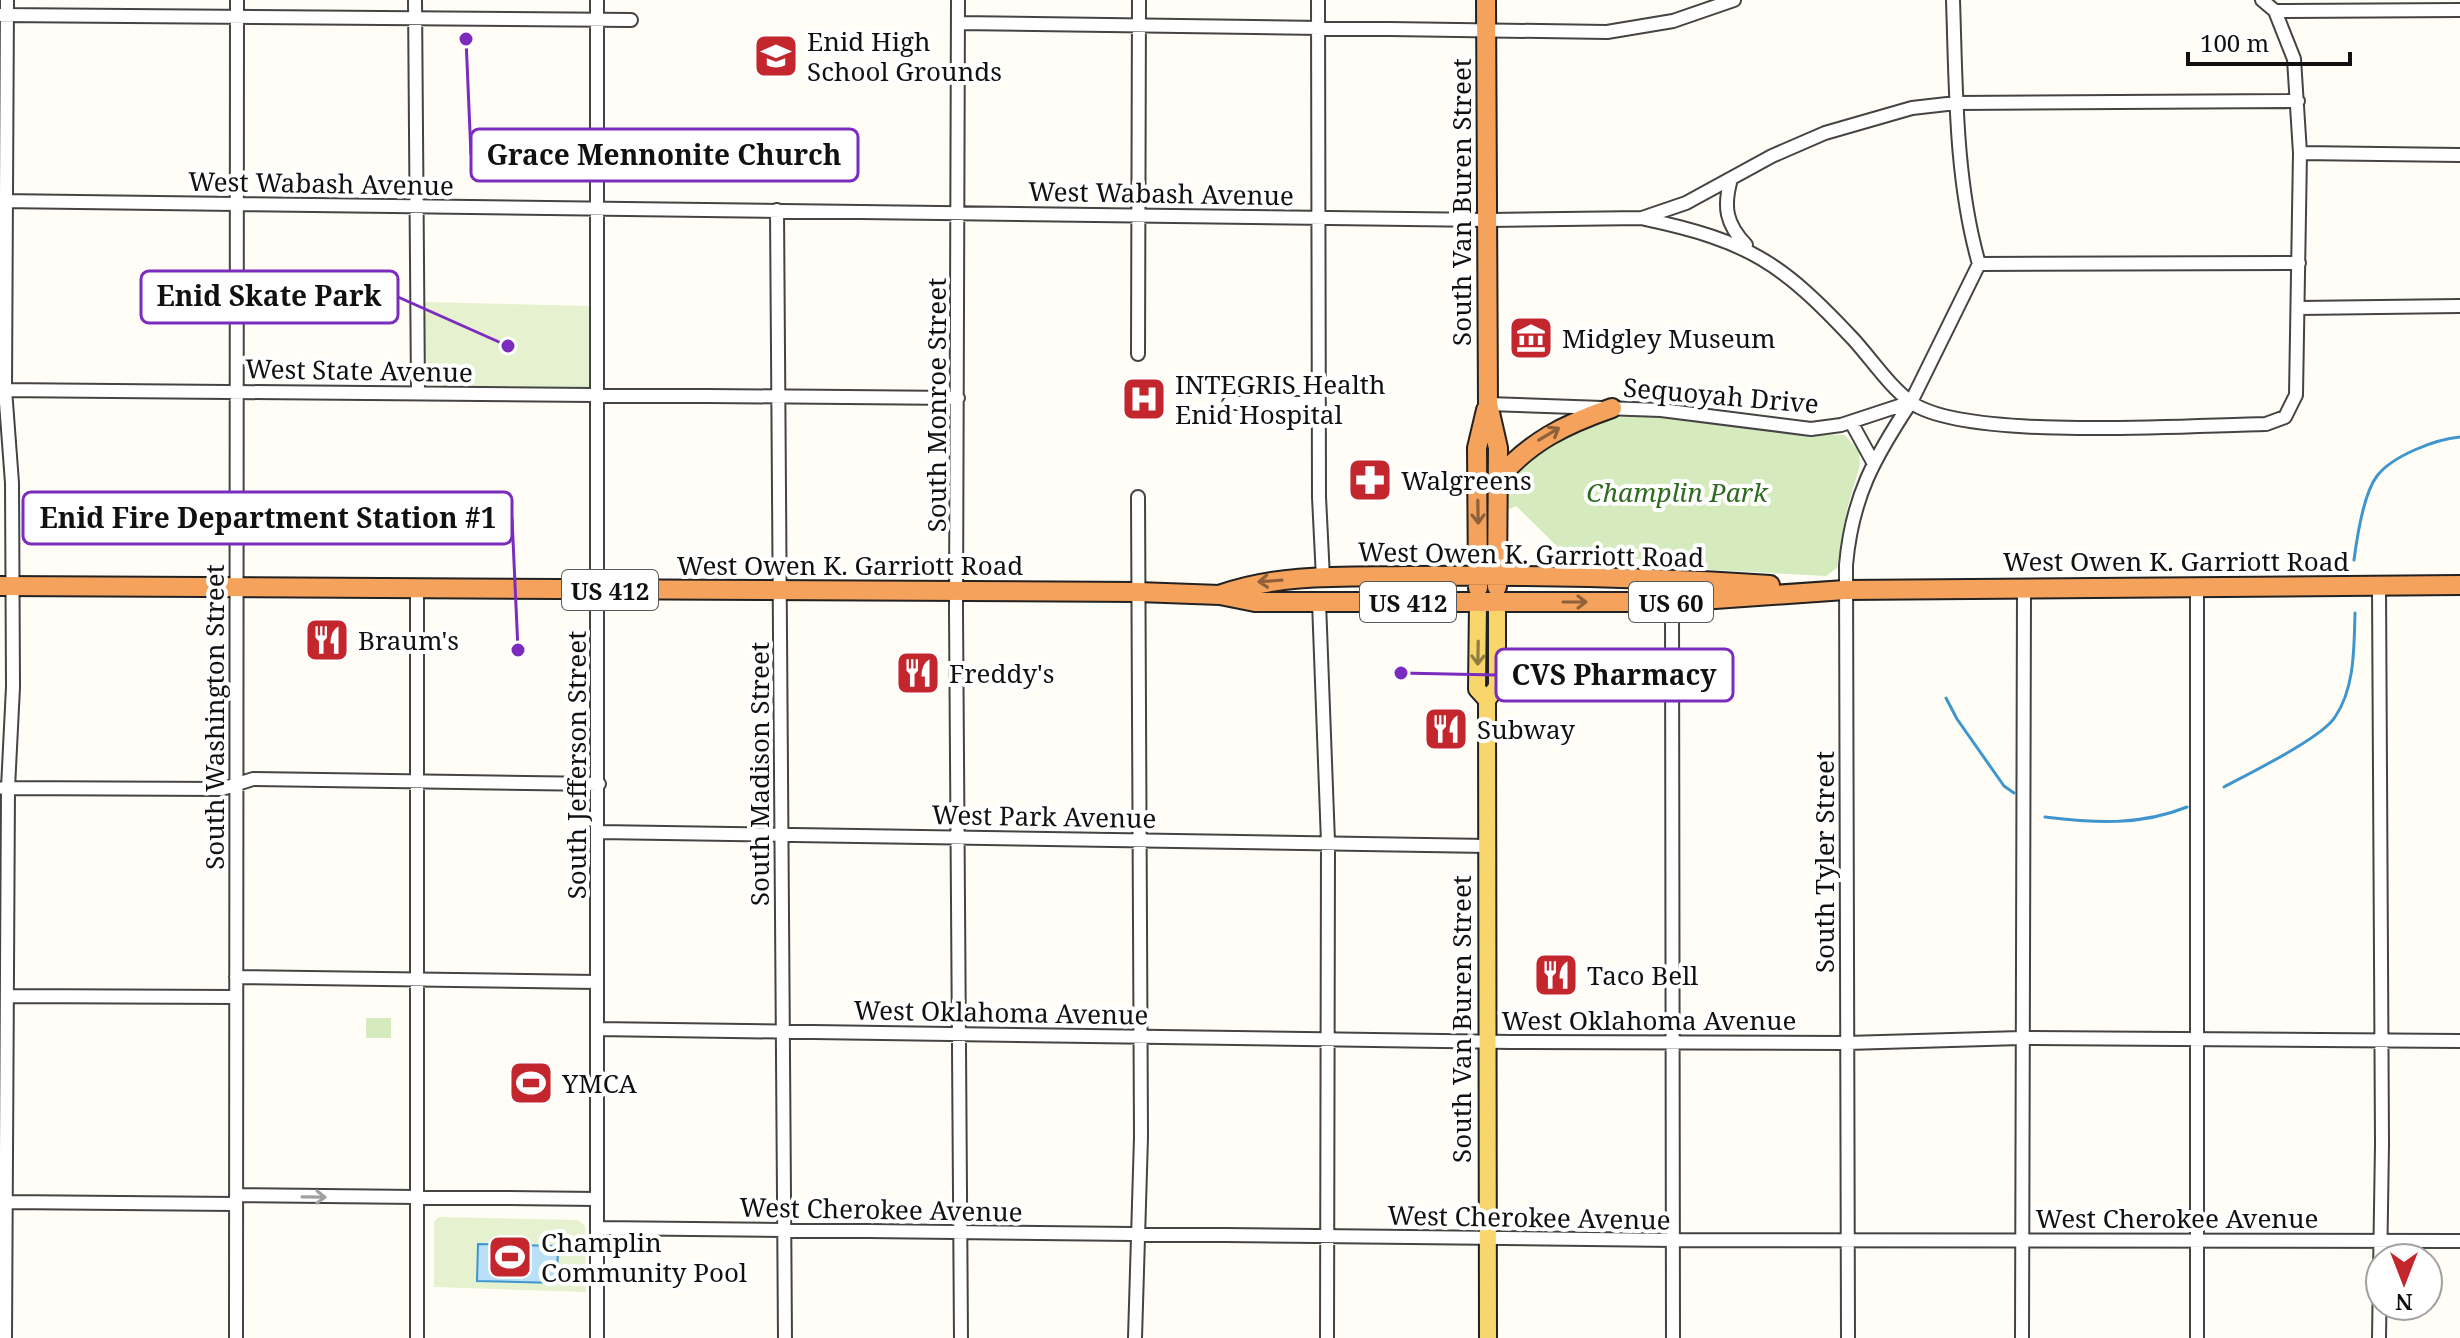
<svg xmlns="http://www.w3.org/2000/svg" width="2460" height="1338" font-family="'Noto Serif',serif">
<rect width="100%" height="100%" fill="#fffdf5"/>
<path fill="#d5ebbd" d="M1625 416H1662L1781 434 1845 435 1859 451 1860 465 1847 509 1837 568 1826 576 1698 569 1638 559 1571 560 1516 506 1508 510V476C1537 445 1583 423 1625 416Z
M366 1018H391V1038H366Z"/>
<path fill="#e6f2cf" d="M425 302 592 306 591 387 424 386Z
M439 1217 578 1220 585 1226 586 1292 434 1287V1222Z"/>
<path fill="#b9e0f7" stroke="#3f96cf" stroke-width="2" d="M478 1244 558 1246 557 1283 477 1281Z"/>
<g fill="none" stroke-linecap="round" stroke-linejoin="round">
<path stroke="#3f96cf" stroke-width="3" d="M2354 560C2357 537 2363 494 2377 476 2392 456 2436 439 2460 437
M1946 698 1957 719 2004 786 2014 793
M2224 787C2248 774 2322 738 2335 717 2355 688 2354 647 2355 613
M2045 817C2095 823 2140 826 2187 807"/>
<g stroke="#444" stroke-width="16">
<path id="minor" d="M415 0 418 393
M597 0V1338
M958 0 956 611 961 1338
M1318 0 1319 497 1323 578
M2262 0 2275 11 2460 10
M0 15 631 20
M958 23 1607 32 1673 21 1734 0
M2300 153 2460 155
M1731 179C1723 207 1726 224 1746 245
M0 201 1487 220 1642 218 1686 203 1772 156 1825 133 1912 108 1956 103 2298 101
M777 210 785 1338
M1645 219C1749 241 1782 263 1854 340 1872 360 1890 387 1912 403 1967 441 2191 425 2266 424L2285 417 2296 395 2300 153 2294 59 2275 11
M1979 264 2299 263
M2299 308 2460 306
M1138 354 1139 0
M0 390 958 398
M1229 403H1319
M1488 404 1661 410 1811 429 1841 425 1911 402 1979 264C1955 180 1956 87 1953 0
M1851 422 1873 462
M417 587V1338
M1319 602 1328 842 1327 1338
M1672 602 1673 1338
M3 788 222 789 253 779 599 784
M599 832 1488 846
M236 977 597 982
M7 996 236 997
M597 1029 1511 1042 1847 1043 2021 1038 2460 1041
M236 1195 597 1199
M6 1202 235 1204
M597 1228 1673 1240 2460 1241
M5 1338 8 788 13 687 12 483 5 389 7 0
M236 1338 237 0
M1135 1338 1141 1137 1138 497
M1848 1338 1846 565C1852 497 1874 458 1911 402
M2022 1338 2024 589
M2197 1338V587
M2379 1338 2382 1144 2379 585"/>
</g>
<g stroke="#222" stroke-width="20">
<path id="major" d="M1478 602 1477 689 1487 700
M1488 1338 1487 700 1497 687V601"/>
</g>
<g stroke="#222" stroke-width="22">
<path id="highway" d="M1486 0 1488 404 1498 448 1497 587
M1497 480C1530 441 1566 424 1612 408
M0 586 1138 592 1220 595 1255 602H1672L1845 590 2460 585
M1478 588 1477 448 1486 410
M1222 594C1282 573 1347 577 1409 576 1530 575 1650 577 1770 585"/>
</g>
<use href="#minor" stroke="#fff" stroke-width="12"/>
<use href="#major" stroke="#f9d66b" stroke-width="16"/>
<use href="#highway" stroke="#f5a25d" stroke-width="18"/>
</g>
<defs><path id="oneway-shaft" d="M-6 0H5M1.5-3L5.5 0L1.5 3" fill="none" stroke-width="1.6" stroke-linecap="round" stroke-linejoin="round" transform="scale(2)"/></defs>
<g stroke="#8e613b">
<use href="#oneway-shaft" transform="translate(1549 434) rotate(-31)"/>
<use href="#oneway-shaft" transform="translate(1478 512) rotate(89)"/>
<use href="#oneway-shaft" transform="translate(1270 581) rotate(176)"/>
<use href="#oneway-shaft" transform="translate(1575 602)"/>
</g>
<use stroke="#917d42" href="#oneway-shaft" transform="translate(1478 653) rotate(91)"/>
<use stroke="#a0a0a0" href="#oneway-shaft" transform="translate(314 1197) rotate(1)"/>
<defs>
<g id="school-square" transform="scale(2.3)"><rect x="-9" y="-9" width="18" height="18" rx="4" fill="#c4262e" stroke="#fff"/><path d="M0-5L7-2L0 1L-7-2ZM-4 1L0 2.5L4 1V4Q0 6-4 4Z" fill="#fff"/></g>
<g id="museum-square" transform="scale(2.3)"><rect x="-9" y="-9" width="18" height="18" rx="4" fill="#c4262e" stroke="#fff"/><path d="M0-6L6-3V-2H-6V-3ZM-5-1h2V3h-2ZM-1-1h2V3h-2ZM3-1h2V3H3ZM-6 4H6V6H-6Z" fill="#fff"/></g>
<g id="hospital-square" transform="scale(2.3)"><rect x="-9" y="-9" width="18" height="18" rx="4" fill="#c4262e" stroke="#fff"/><path d="M-5-5h3v3.5h4V-5h3V5h-3V1.5h-4V5h-3Z" fill="#fff"/></g>
<g id="pharmacy-square" transform="scale(2.3)"><rect x="-9" y="-9" width="18" height="18" rx="4" fill="#c4262e" stroke="#fff"/><path d="M-2-6h4v4h4v4h-4v4h-4v-4h-4v-4h4Z" fill="#fff"/></g>
<g id="restaurant-square" transform="scale(2.3)"><rect x="-9" y="-9" width="18" height="18" rx="4" fill="#c4262e" stroke="#fff"/><path d="M-5-6h1v4h1v-4h1v4h1v-4h1v5L-1.5 .5V6h-2V.5L-5-1ZM5-6V6H3V1.5H1.5Q1.5-4 5-6Z" fill="#fff"/></g>
<g id="stadium-square" transform="scale(2.3)"><rect x="-9" y="-9" width="18" height="18" rx="4" fill="#c4262e" stroke="#fff"/><path d="M0-5a6.5 5 0 1 0 0 10a6.5 5 0 1 0 0-10ZM-3.5-1.8h7v3.6h-7Z" fill="#fff"/></g>
</defs>
<g fill-rule="evenodd">
<use href="#school-square" x="776" y="56"/>
<use href="#museum-square" x="1531" y="338"/>
<use href="#hospital-square" x="1144" y="399"/>
<use href="#pharmacy-square" x="1370" y="480"/>
<use href="#restaurant-square" x="327" y="640"/>
<use href="#restaurant-square" x="918" y="673"/>
<use href="#restaurant-square" x="1446" y="729"/>
<use href="#restaurant-square" x="1556" y="975"/>
<use href="#stadium-square" x="531" y="1083"/>
<use href="#stadium-square" x="510" y="1257"/>
</g>
<g text-anchor="middle" dominant-baseline="central" stroke-width="8" stroke-linejoin="round" paint-order="stroke">
<g fill="#fff" stroke="#585858" stroke-width="2">
<rect x="562" y="570" width="96" height="40" rx="6"/>
<rect x="1360" y="582" width="96" height="40" rx="6"/>
<rect x="1629" y="582" width="84" height="40" rx="6"/>
</g>
<g font-size="24" font-weight="bold" fill="#111">
<text x="610" y="590">US 412</text>
<text x="1408" y="602">US 412</text>
<text x="1671" y="602">US 60</text>
</g>
<g font-size="26" fill="#111" stroke="#fff" text-anchor="start">
<text x="807" y="41">Enid High<tspan x="807" dy="30">School Grounds</tspan></text>
<text x="1562" y="338">Midgley Museum</text>
<text x="1175" y="384">INTEGRIS Health<tspan x="1175" dy="30">Enid Hospital</tspan></text>
<text x="1401" y="480">Walgreens</text>
<text x="358" y="640">Braum's</text>
<text x="949" y="673">Freddy's</text>
<text x="1477" y="729">Subway</text>
<text x="1587" y="975">Taco Bell</text>
<text x="562" y="1083">YMCA</text>
<text x="541" y="1242">Champlin<tspan x="541" dy="30">Community Pool</tspan></text>
</g>
<g font-size="26" fill="#111" stroke="#fff">
<text transform="translate(321 183) rotate(1)">West Wabash Avenue</text>
<text transform="translate(1161 193) rotate(1)">West Wabash Avenue</text>
<text transform="translate(1461 202) rotate(-90)">South Van Buren Street</text>
<text transform="translate(359 370) rotate(1)">West State Avenue</text>
<text transform="translate(1721 395) rotate(5)">Sequoyah Drive</text>
<text transform="translate(936 405) rotate(-90)">South Monroe Street</text>
<text transform="translate(1531 554) rotate(1)">West Owen K. Garriott Road</text>
<text x="2176" y="561">West Owen K. Garriott Road</text>
<text x="850" y="565">West Owen K. Garriott Road</text>
<text transform="translate(214 717) rotate(-90)">South Washington Street</text>
<text transform="translate(576 765) rotate(-90)">South Jefferson Street</text>
<text transform="translate(759 774) rotate(-90)">South Madison Street</text>
<text transform="translate(1044 816) rotate(1)">West Park Avenue</text>
<text transform="translate(1824 862) rotate(-90)">South Tyler Street</text>
<text transform="translate(1001 1012) rotate(1)">West Oklahoma Avenue</text>
<text transform="translate(1461 1019) rotate(-90)">South Van Buren Street</text>
<text x="1649" y="1020">West Oklahoma Avenue</text>
<text transform="translate(881 1209) rotate(1)">West Cherokee Avenue</text>
<text transform="translate(1529 1217) rotate(1)">West Cherokee Avenue</text>
<text x="2177" y="1218">West Cherokee Avenue</text>
</g>
<g font-size="26" font-style="italic" fill="#2f6b1f" stroke="#fff">
<text x="1677" y="492">Champlin Park</text>
</g>
</g>
<path fill="none" stroke="#7b2cbf" stroke-width="3" d="M466 39L471 155M508 346L398 297M518 650L512 518M1401 673L1496 675"/>
<g fill="#7b2cbf" stroke="#fff" stroke-width="3">
<circle cx="466" cy="39" r="8"/>
<circle cx="508" cy="346" r="8"/>
<circle cx="518" cy="650" r="8"/>
<circle cx="1401" cy="673" r="8"/>
</g>
<g fill="#fff" stroke="#7b2cbf" stroke-width="3">
<rect x="471" y="129" width="387" height="52" rx="8"/>
<rect x="141" y="271" width="257" height="52" rx="8"/>
<rect x="23" y="492" width="489" height="52" rx="8"/>
<rect x="1496" y="649" width="237" height="52" rx="8"/>
</g>
<g font-size="28" text-anchor="middle" font-weight="bold" fill="#111">
<text x="664" y="165">Grace Mennonite Church</text>
<text x="269" y="306">Enid Skate Park</text>
<text x="268" y="528">Enid Fire Department Station #1</text>
<text x="1614" y="685">CVS Pharmacy</text>
</g>
<g transform="translate(2404 1282) rotate(180)"><circle r="38" fill="#ffffff" stroke="#a0a0a0" stroke-width="2"/>
<path d="M0-6L14 30L0 20L-14 30Z" fill="#c4262e"/>
<text y="-12" font-size="22" font-weight="bold" text-anchor="middle" fill="#111111">N</text>
</g>
<path d="M2188 52v12h162v-12" fill="none" stroke="#111111" stroke-width="4"/>
<text x="2200" y="52" font-size="24" fill="#111111" stroke="#ffffff" stroke-width="6" paint-order="stroke">100 m</text>
</svg>
